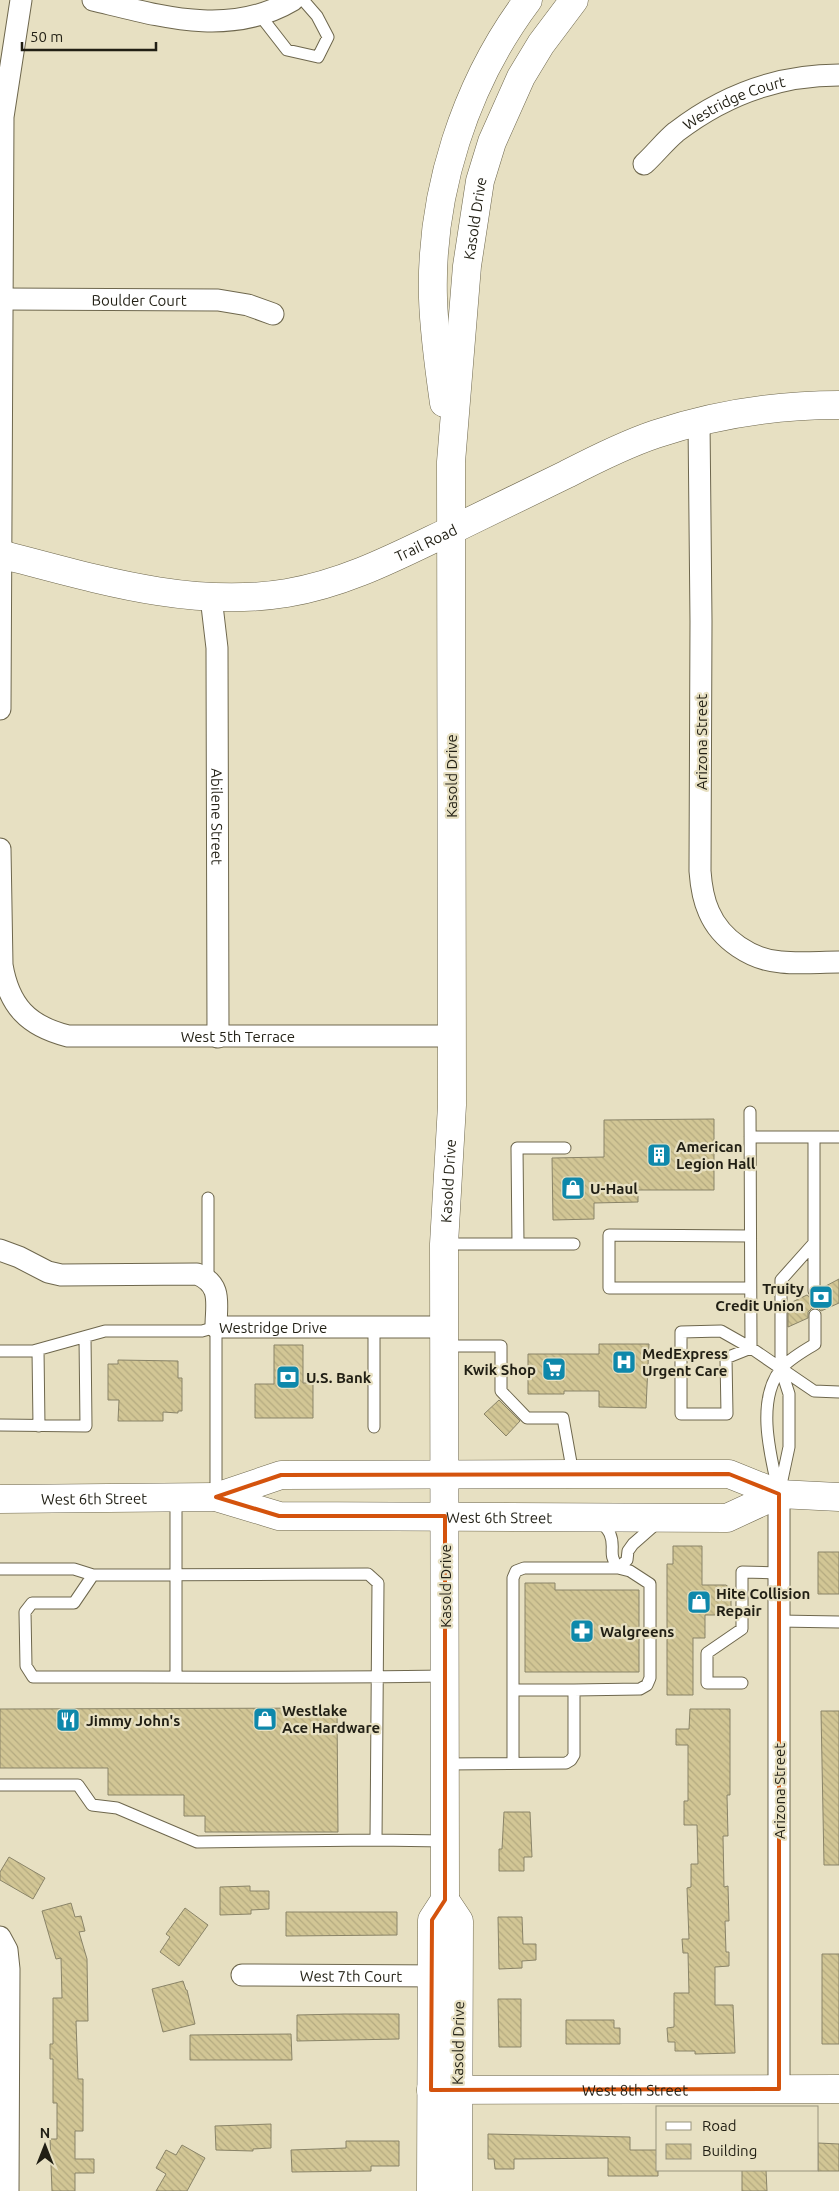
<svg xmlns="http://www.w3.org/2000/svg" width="839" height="2191" font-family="Ubuntu,sans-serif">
<defs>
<pattern id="building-back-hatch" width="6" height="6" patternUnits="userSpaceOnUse" patternTransform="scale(1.25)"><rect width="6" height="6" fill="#d2c695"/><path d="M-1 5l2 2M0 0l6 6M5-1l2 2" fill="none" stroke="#b4aa80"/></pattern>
</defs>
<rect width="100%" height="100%" fill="#e7e0c2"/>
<path fill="url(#building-back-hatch)" stroke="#8a8468" d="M714 1119V1190H638V1202L594 1203V1219L553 1220 552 1158 604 1157V1120Z
M839 1279V1303L821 1311 818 1308H812L808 1312V1318L788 1327V1304L807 1295 811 1298H817L821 1294 822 1288Z
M599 1344H649L646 1408 599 1407V1391H564V1394H528V1354H599Z
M274 1345H303V1383H313V1418H255V1384H274Z
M118 1360 178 1361V1378H182V1411H178V1413L163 1412V1421H118L119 1400H108V1364H118Z
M499 1400 520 1421 506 1436 484 1414Z
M673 1546H702V1585H726L731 1589V1615H705V1638H693V1695H667V1564H673Z
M818 1552H839V1594H818Z
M525 1583H555V1590H639V1672H525Z
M337 1708 338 1832H205V1816H184V1795H108V1768H0V1709Z
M690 1709H730V1795H727L728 1836H723L724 1887 728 1886 729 1921H725L726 1952H729V1966L715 1967V2005H733L735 2053 695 2054V2051H675V2042H668L667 2028 674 2027V1993H689L688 1953H683L682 1939H689L687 1888 691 1887V1864H698L697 1825H684V1801H688V1745H676V1729H689Z
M821 1711H839V1865H824Z
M504 1812H530L532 1857H524V1871H499V1849H502Z
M9 1857 45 1878 33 1899 0 1880V1872Z
M250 1886V1891H269V1909L251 1910V1914L220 1915V1887Z
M71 1903 75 1917 81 1916 85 1931 79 1932 87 1959 88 2021H76L78 2079H83V2131H75V2159H94V2173H75V2191H52L50 2139H57V2103H53V2059H50V2044H53V1998H62L61 1958 56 1959 42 1911Z
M185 1908 208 1925 179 1966 160 1952 170 1937 166 1934Z
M286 1912H397V1935L286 1936Z
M498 1917H522L523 1944H536V1960L522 1961V1968L499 1969Z
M822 1954H839V2044H822Z
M183 1981 186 1990H187L195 2024 163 2032 152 1989Z
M498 1999H521V2047H499Z
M344 2014H399V2039L297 2041V2015Z
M566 2020H614V2028H620V2044H566Z
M291 2034 292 2060H190V2035Z
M271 2124V2148L253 2149V2151L216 2150 215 2126Z
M488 2134 630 2137V2150H658V2176H608V2158L514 2159V2169H495L494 2159H488Z
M346 2141H399V2166H371V2171L292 2172 291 2150 346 2148Z
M818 2143 839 2144V2171H818Z
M182 2145 205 2158 187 2191H156L166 2174 156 2168 166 2150 176 2155Z
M742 2170H766L767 2191H742Z"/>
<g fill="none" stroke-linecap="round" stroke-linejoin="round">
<g stroke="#6e674d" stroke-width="13">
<path id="lane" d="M259 14 287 50 318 57 328 37 317 16 303 0
M750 1112 751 1348
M750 1137H839
M750 1236 609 1235V1288H750
M814 1243V1291
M444 1244H574
M518 1244 517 1148H565
M208 1279V1198
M374 1327V1427
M445 1346H501V1391L527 1418H563L573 1474
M751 1348 726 1358 727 1414H681V1332L721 1331 751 1348 814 1391 839 1392
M38 1350 39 1426
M0 1351H33L105 1331H202L216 1327V1497
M0 1425 86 1426 85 1337
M778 1489C770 1454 756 1400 781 1369 789 1359 804 1351 815 1344V1315
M779 1494 789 1447V1394L781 1369V1280L814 1243V1137
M176 1498V1677
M600 1521C603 1525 608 1529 610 1534 616 1548 607 1553 618 1568
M618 1568 627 1560 628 1551 633 1544 658 1522
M0 1569H74L93 1575
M779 1621 839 1622
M742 1683H707V1653L742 1629V1572L779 1573
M513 1763V1578L516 1571 524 1568H618L630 1571 650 1584V1678L647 1685 640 1689 574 1690
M445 1764 566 1763 571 1760 574 1755V1690H513
M0 1785H78L92 1805 117 1808 197 1842 376 1840 378 1583 368 1574 93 1575 74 1603H32L25 1612 26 1666 33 1677C170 1677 308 1678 445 1676
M376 1840 445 1841"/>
</g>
<g stroke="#6e674d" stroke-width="23">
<g id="street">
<path d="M93 0C160 16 229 38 293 0"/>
<path id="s1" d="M644 164C655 154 665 141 676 132 724 95 779 75 839 75"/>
<path id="s2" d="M1 299 218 300 248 305 273 314"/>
<path d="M699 421 701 621 700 871C701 885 703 899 709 912 721 940 752 960 781 962 800 964 820 962 839 962"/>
<path id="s3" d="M211 597 217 648 218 1037"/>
<path d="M0 709 3 117 21 0"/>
<path id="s4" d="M0 849 2 965C9 1006 28 1026 68 1036H452"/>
<path id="s5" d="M0 1250 19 1257 48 1272 61 1275 197 1274C223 1285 216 1304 216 1327H445"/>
<path d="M779 1494V2089"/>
<path d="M0 1937 7 1950 9 1969 8 2191"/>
<path id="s6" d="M242 1975 446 1976"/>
</g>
</g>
<g stroke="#6e674d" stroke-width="29">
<g id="secondary">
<path d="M444 403C439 368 434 333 433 298 430 193 465 84 528 0"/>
<path id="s7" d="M0 554C93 578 190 609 287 593 348 583 401 554 456 528 493 510 530 492 567 474 596 459 626 444 656 434 716 414 776 405 839 405"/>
<path d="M445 1900 459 1921 458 2191"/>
<path id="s8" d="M431 2090 839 2089"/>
<path id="s9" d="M431 2191 432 1920 445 1900 444 1244 452 1105 451 462 467 266 480 181 492 142 521 77 541 44 574 0"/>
</g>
</g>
<g stroke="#6e674d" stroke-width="29">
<g id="primary">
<path d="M216 1497 281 1475 573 1474H729L779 1494 839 1497"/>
<path id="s10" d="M0 1499 216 1497 279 1516 727 1518 779 1494"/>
</g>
</g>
<use href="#lane" stroke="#fff" stroke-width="11"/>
<use href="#street" stroke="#fff" stroke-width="21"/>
<use href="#secondary" stroke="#fff" stroke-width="28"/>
<use href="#primary" stroke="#fff" stroke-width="28"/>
</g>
<path fill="none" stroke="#d4530d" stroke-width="4" stroke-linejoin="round" d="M729 1474 779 1494V2089L431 2090 432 1920 445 1900V1516H279L216 1497 281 1475Z"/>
<defs>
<g id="building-square" transform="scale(1.25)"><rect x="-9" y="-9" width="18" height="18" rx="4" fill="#0e88ab" stroke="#e7e0c2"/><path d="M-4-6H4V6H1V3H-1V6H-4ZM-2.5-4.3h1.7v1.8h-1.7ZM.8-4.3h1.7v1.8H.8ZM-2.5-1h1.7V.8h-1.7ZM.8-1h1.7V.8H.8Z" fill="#fff"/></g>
<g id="shop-square" transform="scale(1.25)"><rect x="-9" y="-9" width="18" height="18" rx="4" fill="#0e88ab" stroke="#e7e0c2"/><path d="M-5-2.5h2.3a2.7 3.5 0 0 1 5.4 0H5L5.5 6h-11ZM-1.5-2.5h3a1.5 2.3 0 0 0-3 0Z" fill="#fff"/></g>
<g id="bank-square" transform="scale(1.25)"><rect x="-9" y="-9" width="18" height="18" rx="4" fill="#0e88ab" stroke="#e7e0c2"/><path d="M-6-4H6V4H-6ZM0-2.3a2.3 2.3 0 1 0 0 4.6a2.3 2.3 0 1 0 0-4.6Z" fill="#fff"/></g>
<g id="hospital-square" transform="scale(1.25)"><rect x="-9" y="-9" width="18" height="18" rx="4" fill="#0e88ab" stroke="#e7e0c2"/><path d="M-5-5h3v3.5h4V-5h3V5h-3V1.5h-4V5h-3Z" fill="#fff"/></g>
<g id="supermarket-square" transform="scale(1.25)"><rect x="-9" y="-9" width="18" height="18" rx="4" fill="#0e88ab" stroke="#e7e0c2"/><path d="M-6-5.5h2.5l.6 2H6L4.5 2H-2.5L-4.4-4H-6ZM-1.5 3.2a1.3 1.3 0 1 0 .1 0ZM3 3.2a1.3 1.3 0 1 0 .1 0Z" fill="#fff"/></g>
<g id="pharmacy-square" transform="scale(1.25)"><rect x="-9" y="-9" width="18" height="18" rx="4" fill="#0e88ab" stroke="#e7e0c2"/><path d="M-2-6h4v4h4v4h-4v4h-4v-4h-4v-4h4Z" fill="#fff"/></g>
<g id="restaurant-square" transform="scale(1.25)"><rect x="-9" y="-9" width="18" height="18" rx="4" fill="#0e88ab" stroke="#e7e0c2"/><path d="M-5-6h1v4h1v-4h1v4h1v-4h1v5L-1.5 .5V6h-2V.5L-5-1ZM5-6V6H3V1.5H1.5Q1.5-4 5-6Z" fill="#fff"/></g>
</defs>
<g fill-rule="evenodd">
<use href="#building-square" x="659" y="1155"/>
<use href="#shop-square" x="573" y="1188"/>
<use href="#bank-square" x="821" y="1297"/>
<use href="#hospital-square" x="624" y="1362"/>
<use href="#supermarket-square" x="554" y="1369"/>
<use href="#bank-square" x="288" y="1377"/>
<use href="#shop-square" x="699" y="1602"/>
<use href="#pharmacy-square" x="582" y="1631"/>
<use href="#shop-square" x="265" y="1719"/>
<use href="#restaurant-square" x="68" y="1720"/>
</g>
<g text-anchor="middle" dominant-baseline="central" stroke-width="4.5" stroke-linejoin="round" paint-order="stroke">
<g font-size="15" fill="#211f14" stroke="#e7e0c2">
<text stroke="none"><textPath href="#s1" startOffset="111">Westridge Court</textPath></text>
<text stroke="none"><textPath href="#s9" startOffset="1978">Kasold Drive</textPath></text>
<text stroke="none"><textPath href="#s2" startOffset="138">Boulder Court</textPath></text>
<text stroke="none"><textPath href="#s7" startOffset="440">Trail Road</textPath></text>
<text transform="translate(701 742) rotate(-90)">Arizona Street</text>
<text transform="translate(451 776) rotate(-90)">Kasold Drive</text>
<text stroke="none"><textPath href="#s3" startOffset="220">Abilene Street</textPath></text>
<text stroke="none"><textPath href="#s4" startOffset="390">West 5th Terrace</textPath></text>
<text stroke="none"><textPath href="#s9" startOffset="1014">Kasold Drive</textPath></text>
<text stroke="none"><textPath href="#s5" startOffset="321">Westridge Drive</textPath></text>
<text stroke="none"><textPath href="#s10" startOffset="94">West 6th Street</textPath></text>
<text stroke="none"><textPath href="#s10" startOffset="502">West 6th Street</textPath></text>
<text transform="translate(445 1586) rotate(-90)">Kasold Drive</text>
<text transform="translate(779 1791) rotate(-90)">Arizona Street</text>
<text stroke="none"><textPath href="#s6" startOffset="109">West 7th Court</textPath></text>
<text transform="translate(458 2043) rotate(-89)">Kasold Drive</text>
<text stroke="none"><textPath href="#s8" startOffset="204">West 8th Street</textPath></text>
</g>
<g font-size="15" font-weight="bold" fill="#211f14" stroke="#e7e0c2" text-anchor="start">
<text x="676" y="1146">American<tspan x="676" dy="17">Legion Hall</tspan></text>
<text x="590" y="1188">U-Haul</text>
<text x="804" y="1288" text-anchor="end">Truity<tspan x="804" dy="17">Credit Union</tspan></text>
<text x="642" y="1353">MedExpress<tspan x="642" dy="17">Urgent Care</tspan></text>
<text x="536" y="1369" text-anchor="end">Kwik Shop</text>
<text x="306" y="1377">U.S. Bank</text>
<text x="716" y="1593">Hite Collision<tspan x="716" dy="17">Repair</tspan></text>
<text x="600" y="1631">Walgreens</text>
<text x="282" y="1710">Westlake<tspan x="282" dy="17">Ace Hardware</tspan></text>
<text x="86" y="1720">Jimmy John's</text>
</g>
</g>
<rect x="656" y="2106" width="162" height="65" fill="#e7e0c2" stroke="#98937c"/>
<rect x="666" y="2122" width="25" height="8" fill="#ffffff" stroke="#98937c"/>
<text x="702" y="2131" font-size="15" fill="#211f14">Road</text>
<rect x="666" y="2144" width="25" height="15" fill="url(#building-back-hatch)" stroke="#98937c"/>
<text x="702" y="2156" font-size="15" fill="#211f14">Building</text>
<g transform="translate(45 2146)" stroke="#e7e0c2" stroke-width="4" paint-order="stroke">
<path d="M0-4L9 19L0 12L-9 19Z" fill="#211f14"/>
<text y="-8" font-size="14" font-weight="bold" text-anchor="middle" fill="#211f14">N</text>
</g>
<path d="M22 42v8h134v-8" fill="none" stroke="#211f14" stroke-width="2.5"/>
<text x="30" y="42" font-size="15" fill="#211f14" stroke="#e7e0c2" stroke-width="4" paint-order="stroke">50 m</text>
</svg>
